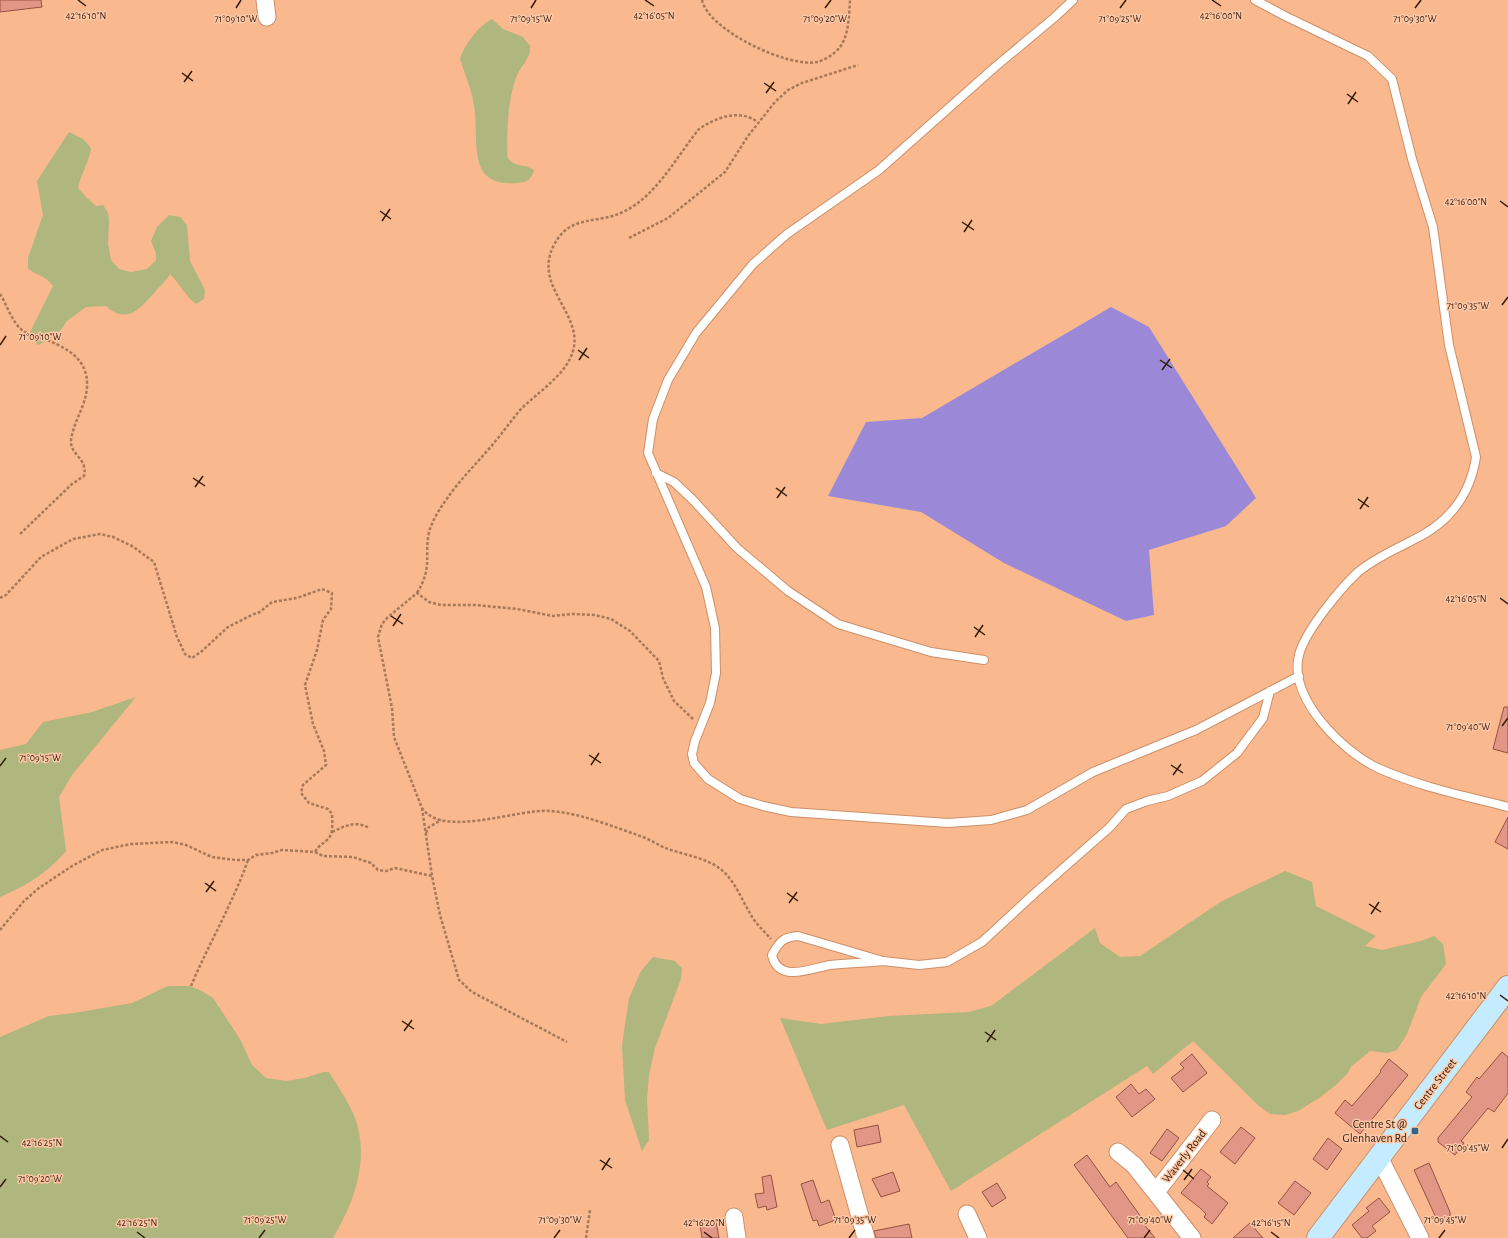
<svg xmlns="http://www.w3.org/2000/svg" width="1508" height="1238" font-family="'Alegreya Sans',sans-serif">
<rect width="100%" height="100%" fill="#f9b88e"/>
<path fill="#afb67e" d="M492 19 503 29 523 37 530 46C531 57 523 64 518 73 514 82 511 93 510 103 508 110 506 153 508 158 513 167 526 164 534 170 531 180 527 182 517 183 465 187 480 141 474 106 472 89 465 75 460 59 465 44 477 27 492 19Z
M69 132 83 139 91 148C89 162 81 174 78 188L86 197 96 206 103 205 108 213 109 220 108 244 111 260 119 269 131 272 147 269 156 260V253L151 241 157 227 169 215 180 217 187 225 190 261 205 290 204 299 196 304C186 297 180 284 170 274 166 281 161 285 156 291 141 307 128 326 106 306L86 307 67 321 60 331 46 341 38 345 31 339 30 332 53 286C43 273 37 277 28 268V258L43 215 37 181Z
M136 697 72 775 59 797 66 851C46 874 27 885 0 897V750L26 744 43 722 92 712Z
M1285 871 1312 882 1316 906 1376 936 1365 946 1382 950 1421 941 1434 936 1443 944 1446 964 1421 997 1407 1034 1397 1050 1388 1053 1370 1051 1351 1067 1347 1074 1336 1085 1319 1098 1298 1111 1285 1115 1270 1114 1259 1106 1193 1041 1153 1074 1147 1066 951 1191 904 1105 827 1130 780 1018 821 1024 889 1016 969 1012 991 1006 1095 928 1100 943 1120 957 1140 956 1222 901Z
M653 957 675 961 682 968 681 979 655 1048 649 1075 647 1098 649 1140 642 1151 625 1100 622 1045 629 998 641 971Z
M168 986H189L200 990 213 998 240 1039 252 1065 266 1078 286 1081 305 1078 323 1072H329C338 1087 349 1102 355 1118 370 1159 354 1203 333 1238H0V1037L49 1016 74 1013 132 1003Z"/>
<path fill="#9b89d7" d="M1111 307 1149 327 1256 498 1226 526 1149 550 1154 615 1126 621 1004 563 921 512 828 496 866 422 922 418Z"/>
<path fill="#e29786" stroke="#955142" d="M0 0H41L42 7 0 12Z
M1504 707H1508V753L1493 749Z
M1508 817V849L1495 842Z
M1502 1052 1508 1057V1093L1494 1112 1488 1108 1461 1141 1464 1143 1455 1155 1438 1142V1138L1472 1097 1466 1092 1477 1077 1479 1079Z
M1192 1054 1207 1073 1183 1092 1171 1078 1184 1068 1180 1064Z
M1389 1059 1408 1075 1360 1134 1335 1113 1345 1100 1352 1106 1381 1072 1380 1071Z
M1131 1084 1139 1094 1146 1089 1155 1099 1132 1117 1116 1097Z
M878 1125 881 1142 857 1147 854 1130Z
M1241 1127 1255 1138 1235 1164 1220 1152Z
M1167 1129 1179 1138 1162 1161 1150 1153Z
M1328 1138 1342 1149 1327 1170 1313 1159Z
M1087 1155 1110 1187 1116 1182 1141 1217 1139 1218 1155 1238H1128L1074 1165Z
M1429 1163 1450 1212V1216L1438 1222 1414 1170Z
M1201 1169 1211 1177 1207 1182 1209 1184 1207 1186 1228 1203 1212 1224 1204 1217 1206 1214 1200 1208 1181 1193Z
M893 1172 900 1191 881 1197 872 1179Z
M771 1175 777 1207 767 1210 766 1206 758 1208 755 1194 764 1193 762 1177Z
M813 1180 821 1203 829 1200 836 1220 819 1226 817 1220 813 1221 801 1184Z
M1295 1181 1311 1193 1294 1215 1278 1203Z
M997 1183 1006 1198 992 1207 982 1192Z
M1379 1198 1390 1212 1372 1226 1376 1231 1367 1238H1362L1352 1225 1369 1211 1366 1208Z
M716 1222 719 1238H702L700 1225Z
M1250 1223 1263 1238H1233Z
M909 1224 912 1238H876L874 1231Z"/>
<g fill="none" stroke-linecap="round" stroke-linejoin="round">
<g stroke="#ce8f67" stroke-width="10">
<path id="service" d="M1073 0 1055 17 995 67 879 170 787 234 753 264 696 333 668 380 653 419 648 453 706 587 715 628 716 673 710 703 695 741 692 754 694 763 708 779 740 799 763 806 791 812 948 823 991 820 1027 810 1093 772 1196 730 1299 676
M1255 0 1285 16 1368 56 1392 79 1412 159 1433 227 1449 345 1476 457C1470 496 1449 523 1413 540 1394 550 1375 558 1358 572 1340 589 1305 631 1299 655 1288 699 1344 753 1380 769 1421 787 1465 796 1508 807
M656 473 674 482 693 500 737 548 788 591 838 624 931 652 984 660
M883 961C866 963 848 963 830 965 812 968 778 984 772 955 779 942 783 937 798 936L883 961 919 965 947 962 982 942 1035 893 1109 828 1126 809 1147 801 1168 796 1202 781 1237 753 1263 718 1270 691"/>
</g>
<g stroke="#ce8f67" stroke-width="19">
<path id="minor" d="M265 0 267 17
M840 1145 866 1238
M1118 1152 1134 1165 1192 1238
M1379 1157 1420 1238
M1156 1192 1212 1120
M967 1214 978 1238
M734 1217 737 1238"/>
</g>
<g stroke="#ce8f67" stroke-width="24">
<path id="secondary" d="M1318 1238 1508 987"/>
</g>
<path stroke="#a87858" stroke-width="2.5" stroke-dasharray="3 2" stroke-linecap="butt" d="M702 0C708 30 788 68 817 62 825 60 835 54 840 47 849 35 849 15 850 0
M629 238 668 218 725 172 748 136 775 102 788 90 802 83 858 65
M0 294C7 305 12 322 22 330 28 335 36 336 42 338 65 347 88 358 87 385 87 405 73 421 71 441 70 455 88 458 84 476L72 484 20 534
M417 593C433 567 424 557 429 532 433 518 443 504 451 493 462 478 475 465 487 451 499 438 509 423 521 409 538 392 566 375 573 351 584 314 532 286 554 245 570 213 599 225 625 211 657 195 677 156 699 129 717 117 740 108 759 123
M0 598 6 595 41 557 73 539 100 534 113 537 132 546 154 562 177 637 185 654 192 658 202 651 228 627 254 614 260 612 272 602 297 598 322 589 332 593 331 609 323 620 317 650 305 685 313 724 324 751 326 765 303 785 301 793 309 803 328 809 332 814C332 821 334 833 328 839 323 844 319 845 315 852
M693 719 674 701 663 678 659 661 630 631 611 619 595 615 572 614 553 616 517 609 476 605H441L429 602 417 593 387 618 382 624 378 637 392 708 394 737 422 808C443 839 519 808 550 811 581 813 614 827 643 837 653 841 661 847 671 850 689 856 712 859 726 874 737 886 743 902 751 915 756 924 764 931 771 939
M422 808 432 876 440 915 459 980 472 992 567 1042
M332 832C346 826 354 820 369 828
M426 833 429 827 441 820
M0 930 24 901 39 888 72 866 102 850 131 844 173 842 186 845 212 857 236 860H248L256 855 272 853 282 850 315 852 323 856 353 857 371 863 378 870 386 871 395 868 432 876
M191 986C209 943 233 903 248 860
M586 1238 590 1210"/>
<use href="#service" stroke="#fff" stroke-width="8"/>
<use href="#minor" stroke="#fff" stroke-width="17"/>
<use href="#secondary" stroke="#c5ecfe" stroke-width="22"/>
</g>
<path fill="none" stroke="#341c0b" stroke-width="1.5" d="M78 0 86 6M645 0 654 6M1212 0 1221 6M236 8 241 0M531 8 536 0M825 8 831 0M1120 8 1126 0M1415 8 1421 0M182 73 193 81M184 82 192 71M764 83 776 91M766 93 774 82M1347 94 1358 102M1348 104 1356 92M1500 201 1508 207M380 211 391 219M382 221 390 209M962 222 974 230M964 232 972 220M1502 305 1508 297M0 345 6 336M578 350 589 358M579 360 587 348M1160 360 1172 368M1162 370 1170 359M193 478 205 486M195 487 203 476M776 488 787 496M777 498 785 487M1358 499 1369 507M1360 509 1368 497M1500 598 1508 604M391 616 403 624M393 626 401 614M974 627 985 635M975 637 983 625M1502 726 1508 718M589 755 601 763M591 765 599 753M1171 765 1183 773M0 766 6 758M1173 775 1181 764M205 883 216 891M206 892 214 881M787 893 798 901M789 903 797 892M1369 904 1381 912M1371 914 1379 902M1500 995 1508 1001M402 1021 414 1029M404 1031 412 1020M985 1032 996 1040M987 1042 995 1030M0 1136 8 1142M1502 1148 1508 1139M600 1160 612 1168M602 1170 610 1158M1183 1170 1194 1179M1184 1180 1192 1169M0 1187 6 1179M137 1232 145 1238M704 1232 712 1238M1271 1232 1279 1238M259 1238 265 1230M554 1238 560 1230M849 1238 855 1230M1144 1238 1150 1230M1439 1238 1445 1230"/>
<rect fill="#326884" stroke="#fec8a7" stroke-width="1.5" x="1411" y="1127" width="8" height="8" rx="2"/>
<g text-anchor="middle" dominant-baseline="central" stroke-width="3" stroke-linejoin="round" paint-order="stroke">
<g font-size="12" fill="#341c0b" stroke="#fec8a7">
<text transform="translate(1435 1084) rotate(-52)">Centre Street</text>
<text transform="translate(1184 1156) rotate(-52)">Waverly Road</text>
</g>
<g font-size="12" fill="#341c0b" stroke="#fec8a7" text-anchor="end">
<text x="1407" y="1124">Centre St @<tspan x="1407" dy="14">Glenhaven Rd</tspan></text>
</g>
</g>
<g font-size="10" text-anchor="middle" fill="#341c0b" stroke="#fec8a7" stroke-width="3" stroke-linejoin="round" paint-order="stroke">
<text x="1221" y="19">42°16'00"N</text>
<text x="86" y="19">42°16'10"N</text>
<text x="654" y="19">42°16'05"N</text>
<text x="236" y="22">71°09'10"W</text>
<text x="531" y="22">71°09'15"W</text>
<text x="825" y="22">71°09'20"W</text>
<text x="1120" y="22">71°09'25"W</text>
<text x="1415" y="22">71°09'30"W</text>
<text x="1466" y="205">42°16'00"N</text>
<text x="1468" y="309">71°09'35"W</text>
<text x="40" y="340">71°09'10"W</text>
<text x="1466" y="602">42°16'05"N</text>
<text x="1468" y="730">71°09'40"W</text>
<text x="40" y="761">71°09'15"W</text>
<text x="1466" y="999">42°16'10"N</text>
<text x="42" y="1146">42°16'25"N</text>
<text x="1468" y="1151">71°09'45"W</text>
<text x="40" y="1182">71°09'20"W</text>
<text x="265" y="1223">71°09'25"W</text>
<text x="560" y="1223">71°09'30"W</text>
<text x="855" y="1223">71°09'35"W</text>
<text x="1150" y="1223">71°09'40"W</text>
<text x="1445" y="1223">71°09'45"W</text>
<text x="137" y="1226">42°16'25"N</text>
<text x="704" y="1226">42°16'20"N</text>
<text x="1271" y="1226">42°16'15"N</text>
</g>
</svg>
